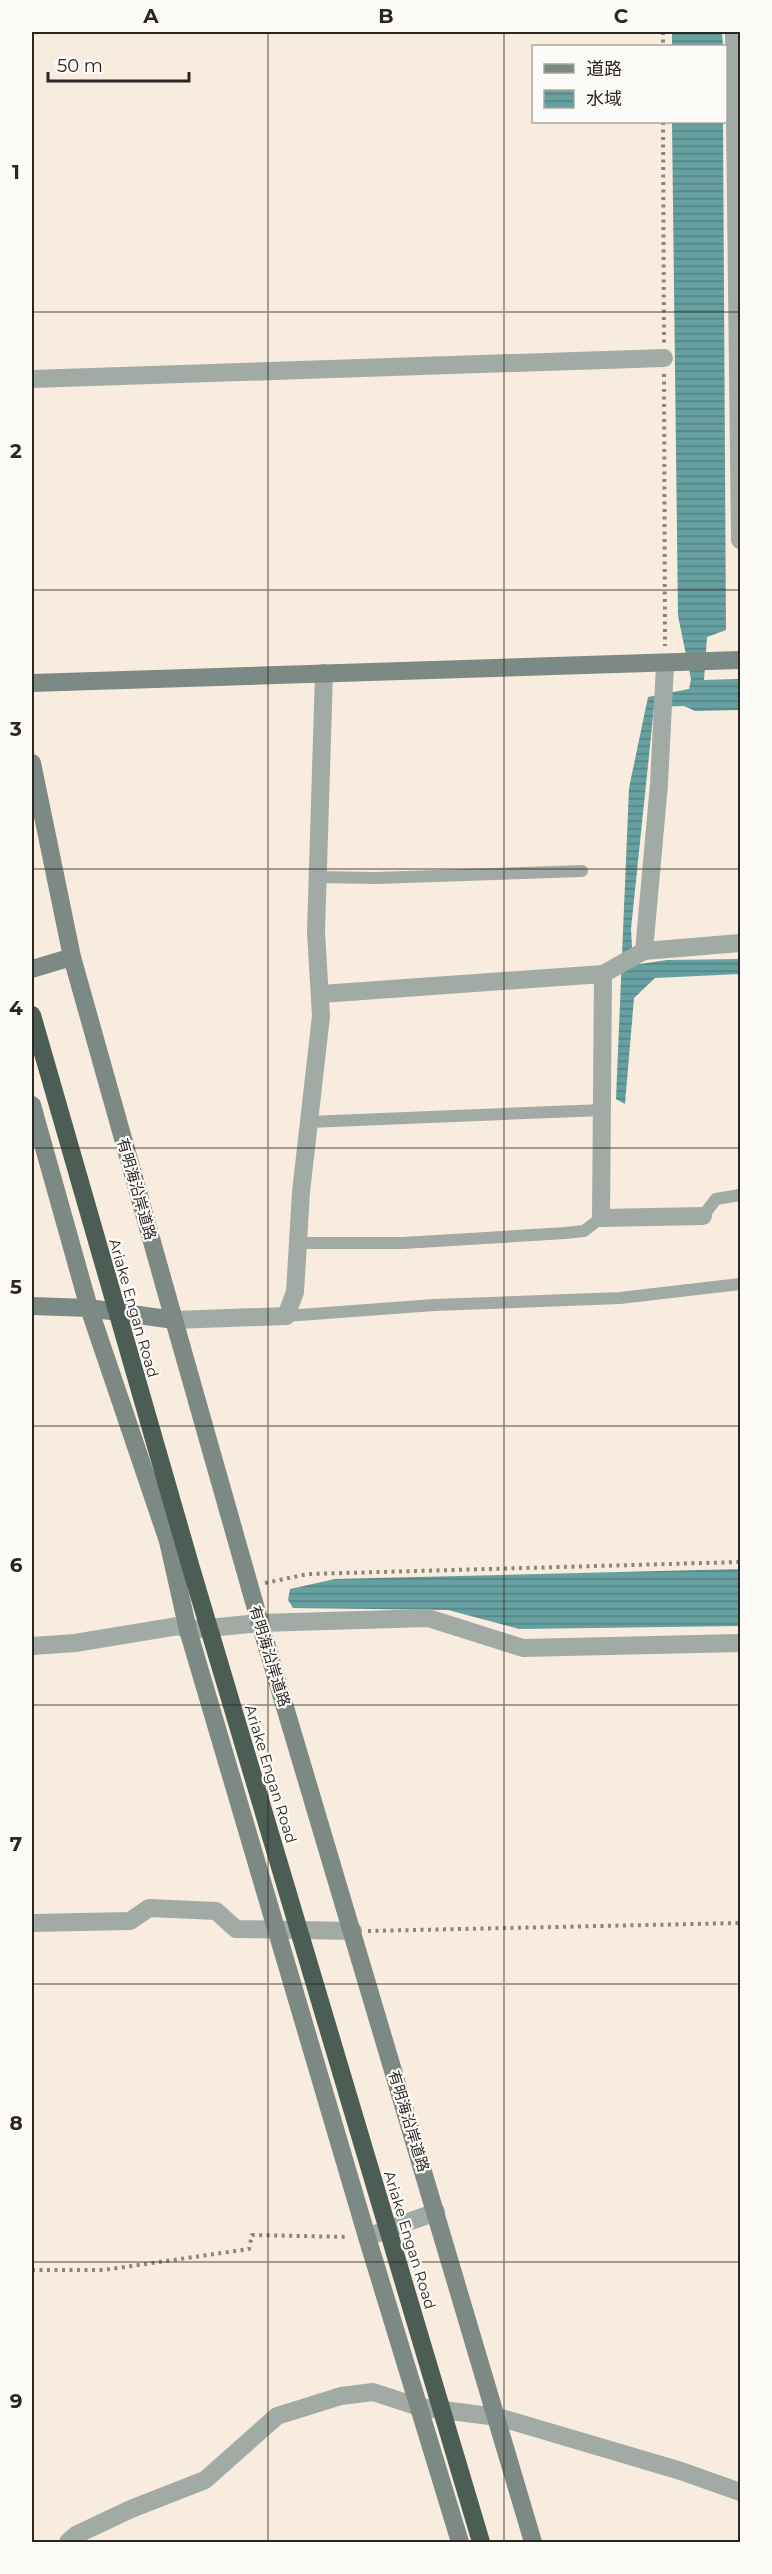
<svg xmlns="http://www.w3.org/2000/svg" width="772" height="2574" font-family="Montserrat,'Noto Sans JP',sans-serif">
<defs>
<pattern id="water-rules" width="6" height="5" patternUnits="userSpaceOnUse" patternTransform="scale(1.5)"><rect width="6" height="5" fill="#66a0a0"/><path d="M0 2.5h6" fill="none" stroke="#548282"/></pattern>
</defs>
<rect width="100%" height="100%" fill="#f8ecde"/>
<path fill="url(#water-rules)" d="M672 32H722L723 46H672Z
M672 122H723L726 630 707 637 704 680 740 679V710L695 711 684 706 654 707 631 929 633 965 667 960 740 959V974L655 978 634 998 625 1104 616 1099 629 788 648 697 689 689 691 679 678 616Z
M740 1569V1626L519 1629 448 1610 293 1608 288 1600 290 1589 335 1579Z"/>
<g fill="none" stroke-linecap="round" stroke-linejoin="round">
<path stroke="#8d847b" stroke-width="4" stroke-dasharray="3 4.5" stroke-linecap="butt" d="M663 32V46
M663 122 664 343
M664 374 665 646
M265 1583 308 1574 740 1562
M368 1931 740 1923
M32 2270H104L249 2249 252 2235 348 2237"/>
<path stroke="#a2aaa6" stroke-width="12" d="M317 877 376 878 582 871
M309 1122 602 1110
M703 1216 716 1199 740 1195
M298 1243H403L565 1233 584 1231 601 1218
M286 1316 434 1305 620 1298 740 1284"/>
<path stroke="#a2aaa6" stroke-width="18" d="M734 32 740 540
M32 379 664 358
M644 951 659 784 665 665
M603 974 601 1218 703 1216
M321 994 603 974 644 951 740 943
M174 1320 286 1316 295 1292 301 1192 321 1016 316 932 324 673
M32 1646 75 1643 178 1626 188 1630 260 1623 428 1618 523 1648 740 1643
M32 1923 130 1921 149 1908 216 1911 236 1929 353 1931
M367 2237 436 2212
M68 2542 76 2535 131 2509 205 2480 277 2416 341 2396 373 2392 419 2407 498 2417 681 2471 740 2492"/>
<path stroke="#7d8984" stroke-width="18" d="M32 683 740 660
M32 763 72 957 174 1320 260 1623 533 2542
M32 969 72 957
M32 1105 89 1308 168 1541 188 1630 367 2237 460 2542
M32 1306 89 1308 174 1320"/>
<path stroke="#4c5d56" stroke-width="18" d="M32 1015 191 1568 481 2542"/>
</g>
<path fill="none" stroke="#2b2621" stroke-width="1.5" stroke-opacity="0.55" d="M268 32V2542M504 32V2542M32 312H740M32 590H740M32 869H740M32 1148H740M32 1426H740M32 1705H740M32 1984H740M32 2262H740"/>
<g text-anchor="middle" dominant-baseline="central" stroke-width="4.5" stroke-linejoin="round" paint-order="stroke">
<g font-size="15" fill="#2b2621" stroke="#fdfbf8">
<text transform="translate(137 1189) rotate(74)">有明海沿岸道路</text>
<text transform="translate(134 1308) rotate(74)">Ariake Engan Road</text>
<text transform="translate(270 1656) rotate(73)">有明海沿岸道路</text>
<text transform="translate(271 1774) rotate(73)">Ariake Engan Road</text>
<text transform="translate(409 2121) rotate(73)">有明海沿岸道路</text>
<text transform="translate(410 2240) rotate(73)">Ariake Engan Road</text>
</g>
</g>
<rect width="772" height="2574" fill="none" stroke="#fdfbf8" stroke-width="66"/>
<rect x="532" y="45" width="195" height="78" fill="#fdfbf8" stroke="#a9a6a2" stroke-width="1.5"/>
<rect x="544" y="64" width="30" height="9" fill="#7d8984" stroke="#a9a6a2" stroke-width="1.5"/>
<text x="586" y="75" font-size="18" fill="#2b2621">道路</text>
<rect x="544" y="90" width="30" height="18" fill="url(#water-rules)" stroke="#a9a6a2" stroke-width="1.5"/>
<text x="586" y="105" font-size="18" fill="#2b2621">水域</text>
<path d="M48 72v9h141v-9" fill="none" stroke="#2b2621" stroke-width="3"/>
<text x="57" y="72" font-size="18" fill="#2b2621" stroke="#fdfbf8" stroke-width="4.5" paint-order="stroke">50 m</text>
<rect x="33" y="33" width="706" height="2508" fill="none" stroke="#2b2621" stroke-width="2"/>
<g font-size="20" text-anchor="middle" font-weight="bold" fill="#2b2621">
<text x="151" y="23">A</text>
<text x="386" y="23">B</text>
<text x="621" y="23">C</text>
<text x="16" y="179">1</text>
<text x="16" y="458">2</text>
<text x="16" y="736">3</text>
<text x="16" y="1015">4</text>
<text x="16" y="1294">5</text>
<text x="16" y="1572">6</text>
<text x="16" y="1851">7</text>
<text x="16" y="2130">8</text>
<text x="16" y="2408">9</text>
</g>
</svg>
